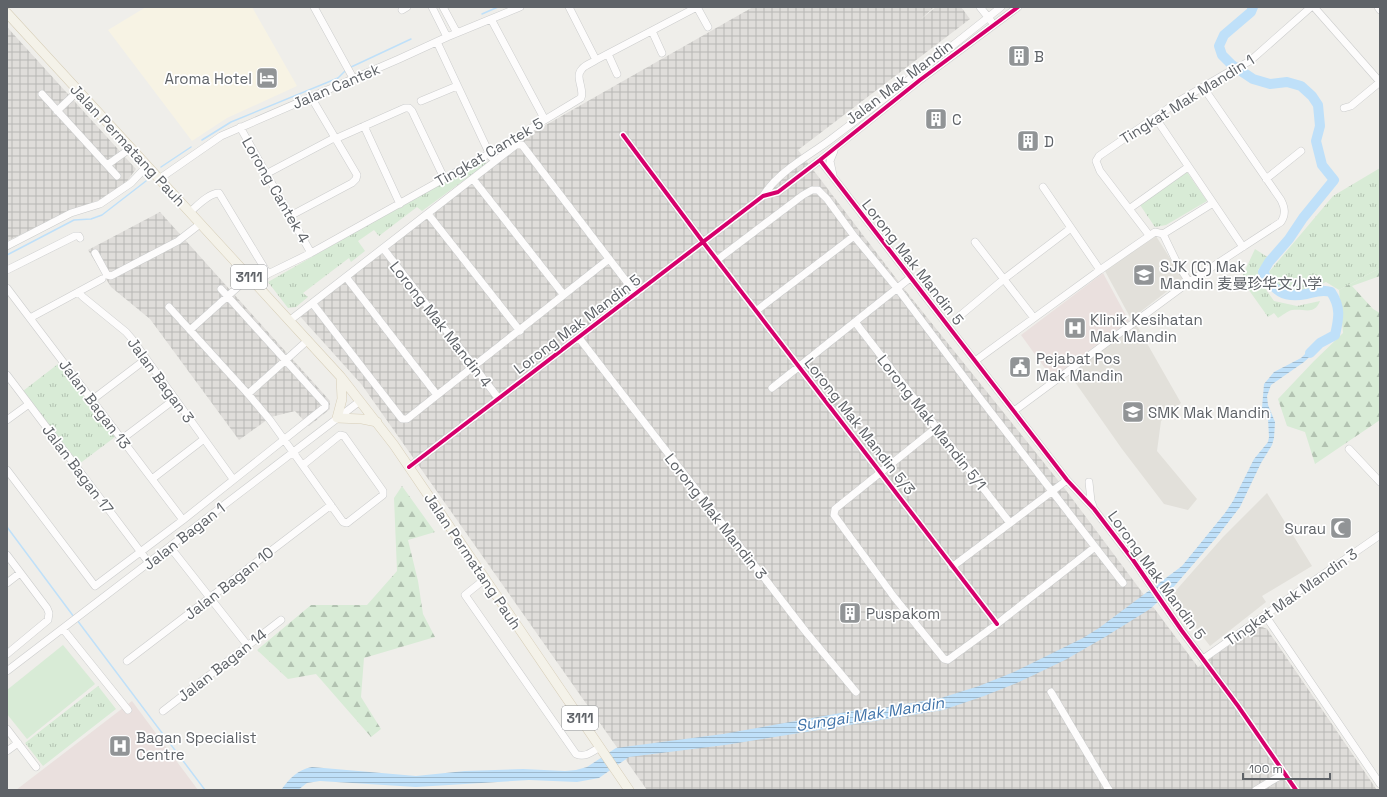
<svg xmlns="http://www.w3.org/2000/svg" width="1387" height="797" font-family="'Space Grotesk','Noto Sans SC',sans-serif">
<defs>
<pattern id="industrial-grid" width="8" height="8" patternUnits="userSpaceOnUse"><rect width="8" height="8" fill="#dfddda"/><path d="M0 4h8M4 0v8" fill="none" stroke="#b8b7b5"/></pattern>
<pattern id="grass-tufts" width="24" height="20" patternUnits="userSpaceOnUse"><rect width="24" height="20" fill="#d8ebd6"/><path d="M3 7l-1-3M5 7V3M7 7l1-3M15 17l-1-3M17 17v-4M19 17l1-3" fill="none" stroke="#b2c2b1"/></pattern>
<pattern id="forest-firs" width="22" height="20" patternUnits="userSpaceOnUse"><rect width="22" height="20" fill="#d8ebd6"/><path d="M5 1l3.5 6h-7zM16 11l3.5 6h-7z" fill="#b2c2b1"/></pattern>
<pattern id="water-rules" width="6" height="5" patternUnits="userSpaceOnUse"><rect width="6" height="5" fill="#bfe0f9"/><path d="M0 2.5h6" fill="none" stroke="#9eb9cd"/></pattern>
</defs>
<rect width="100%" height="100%" fill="#efeeea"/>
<path fill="#f7f3e4" d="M146 7H252L297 86 227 118 192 141 108 30Z"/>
<path fill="url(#industrial-grid)" d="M753 7H934L920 20 936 7H961L970 19 798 150 905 290 1065 489 1198 667 1258 625 1267 629 1377 790H647L362 385 298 314 516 142Z
M7 27 136 169 125 184 109 196 73 210 7 241Z
M160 212 330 401V409L309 426 295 411 271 417 239 440 150 319 111 287 88 250Z"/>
<path fill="#e2e0da" d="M1156 236 1183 279 1131 319 1105 271Z
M1136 324 1181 403 1161 421 1157 451 1197 499 1188 510 1164 504 1122 449 1070 375Z
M1267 493 1312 566 1262 596 1266 602 1210 646 1171 596 1223 537Z"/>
<path fill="#eae0de" d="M1103 273 1129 321 1052 378 1021 335Z
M132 701 198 790H16Z"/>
<path fill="url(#grass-tufts)" d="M485 158 486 164 422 211 417 207 379 236 374 230 358 241 365 251 351 262 349 258 303 293 308 297 296 307 288 308 268 282Z
M1380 168V268L1339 290 1326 282 1298 293 1274 283 1269 272 1333 196Z
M1187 172 1207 201 1166 225 1155 227 1140 205Z
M1255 249 1269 258 1258 270 1260 281 1274 301 1297 306 1320 301C1314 316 1304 308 1292 310 1287 311 1282 316 1278 318L1274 313 1268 317 1241 279Z
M58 364 115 437 79 464 23 391Z
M98 686 116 709 43 766 25 743Z"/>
<path fill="url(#forest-firs)" d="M1380 268V276L1352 286 1373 309 1380 313V420L1315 464 1305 432 1287 426 1278 399 1314 361 1343 333 1339 290Z
M402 486 435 532 408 540 418 581 423 614 435 637 364 658 361 697 381 729 371 737 316 674 288 679 257 650 311 605H367L397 571 394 498Z"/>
<path fill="#d8ebd6" d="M63 645 95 684 27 739 7 714V690Z"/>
<path fill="url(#water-rules)" d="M1320 343 1317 350 1304 362 1271 385 1267 396 1268 405 1275 422 1274 438 1272 445 1261 463 1240 507 1216 538 1170 591 1150 609 1105 637 1065 660 1019 682 984 696 943 710 725 745 629 757 599 778 577 782 529 780 416 787 320 781 307 783 298 790H281C290 778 297 770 312 767L416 776 465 771 523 769 565 771 576 770 587 767 616 748 723 734 852 711 877 709 941 698 979 686 1014 672 1083 638 1099 628 1182 566 1225 513 1233 501 1254 459 1268 442 1269 437 1268 418 1262 408 1264 384 1274 372 1301 358 1313 346Z"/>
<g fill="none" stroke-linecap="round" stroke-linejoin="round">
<path stroke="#bfe0f9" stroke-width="1.5" d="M482 14 498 7
M349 68 411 39
M202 140 231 122 338 78 346 70
M161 167 191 147
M7 255 74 220 91 219 102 215 146 181
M7 527 74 617
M77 620 205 790"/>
<path stroke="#bfe0f9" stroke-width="10" d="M1253 7 1251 12 1224 35 1219 46 1222 55 1232 65 1253 79 1270 84 1287 82 1301 86 1312 96 1318 105 1320 126 1316 141 1322 165 1334 180 1303 218 1289 239 1269 262 1263 272C1273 290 1284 299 1306 294 1315 292 1322 289 1331 292 1341 307 1339 318 1335 335L1320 343 1310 353"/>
<g stroke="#cbcccc" stroke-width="8">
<path id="minor" d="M314 7 353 78
M432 7 447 37
M443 7 457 33
M569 7 596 60
M697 7 708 27
M980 7 991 21
M1314 7 1380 82
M1378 7 1380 10
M402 10 407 7
M491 19 545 120
M652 31 662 53
M437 42 491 157
M608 54 617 74
M42 94 117 176
M421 101 457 86
M1344 108 1351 106 1380 82
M57 111 78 91
M1155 117 1243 247
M364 126 400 204
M240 127 311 253
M623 135 703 242 997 624
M335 139 405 108H409L412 111 444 178
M820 160 1067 480 1094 509 1133 560 1182 631 1238 706 1296 790
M107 165 131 148
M266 174 334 138
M833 175 830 161 834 151
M159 179 221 136 399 59 447 37 520 7
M473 179 563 294
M1266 179 1301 151
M1043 187 1100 270
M763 196C779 171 807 157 830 140 888 96 945 52 1001 7
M1129 209 1188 167
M190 212C197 206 209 193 219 193L268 274
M428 214 520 331
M290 216 352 183 356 179 357 175 311 97
M1163 234 1213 203
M1149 235 1100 171 1096 161 1099 156 1179 101 1227 73 1250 61 1311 7
M975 242 1034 318
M7 246 71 213 100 204 131 183 147 166
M383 248 499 399
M95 253 107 275 111 276 178 241 200 224
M717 260 803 195 812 190H818L827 199 854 236 897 288 976 393 1123 583
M7 270 75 236H79L80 238
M346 277 437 395
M255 283 268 274 311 253 490 153 581 98C585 89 574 77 582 69 585 65 592 63 596 60L697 7
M7 288 183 520
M78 292 83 297 126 332 132 339 233 479
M313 304 402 419H407L609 259
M169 307 248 394 270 420 343 522 347 523 383 495V491L344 436 340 435 303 465
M756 311 854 236
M30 318 102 279
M956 319 1004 279 1071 228
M289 321 516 145H522L636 294
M855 322 1010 523
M190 330 249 277
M579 338 806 632 856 692
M975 361 1100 270 1155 232 1163 234 1177 263 1189 282
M7 375 149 563
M772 388 910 278
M248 394 308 340
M92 400 146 359
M1014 411 1189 282 1281 222C1286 214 1285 208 1281 200L1203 87
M7 420 29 404
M936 428 835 509 834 515 894 597 944 659 948 660 952 657 997 624 1095 547
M122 439 175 399
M1349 449 1380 482
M409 467 763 196 778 192 820 160 920 80 1018 7
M7 470 95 586 183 520 325 407V404L221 289
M152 479 204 439
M1089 482 1091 501 1093 506
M170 547 248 646
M7 555 47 608 49 613 48 620 7 654
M952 567 1067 480
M485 579 465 595 576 754C585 758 592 752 600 747
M7 583 20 573
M1265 615 1380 784
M63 629 128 710
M1203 659 1302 589 1380 535
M127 661 331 505
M7 671 360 401
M1051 692 1109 790
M163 711 281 620
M7 729 36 767
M7 751 18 743
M1256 790 1285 773"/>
</g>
<g stroke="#d7ceb8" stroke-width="10">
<path id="major" d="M7 13 341 377 394 445 629 790
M341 377 342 399 337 418 362 419 377 422"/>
</g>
<use href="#minor" stroke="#fdfcfc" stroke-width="7"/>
<use href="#major" stroke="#f4f2e9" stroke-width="9"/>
<g stroke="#fff" stroke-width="6">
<path id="cycleway" d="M623 135 703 242 997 624
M820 160 1067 480 1094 509 1133 560 1182 631 1238 706 1296 790
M409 467 763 196 778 192 820 160 920 80 1018 7"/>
</g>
<use href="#cycleway" stroke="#d6006c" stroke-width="4"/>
</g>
<defs>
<g id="building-square" transform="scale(1.15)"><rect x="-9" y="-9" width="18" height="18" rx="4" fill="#919496" stroke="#fff"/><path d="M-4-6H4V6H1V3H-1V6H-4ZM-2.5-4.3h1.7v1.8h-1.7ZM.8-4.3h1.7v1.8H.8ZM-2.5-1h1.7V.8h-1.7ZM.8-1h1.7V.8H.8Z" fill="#fff"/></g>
<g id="hotel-square" transform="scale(1.15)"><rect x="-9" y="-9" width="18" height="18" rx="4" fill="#919496" stroke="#fff"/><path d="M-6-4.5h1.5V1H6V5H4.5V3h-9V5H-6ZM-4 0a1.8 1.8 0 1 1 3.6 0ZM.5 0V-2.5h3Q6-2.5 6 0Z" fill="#fff"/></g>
<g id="school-square" transform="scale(1.15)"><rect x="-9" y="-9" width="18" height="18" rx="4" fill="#919496" stroke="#fff"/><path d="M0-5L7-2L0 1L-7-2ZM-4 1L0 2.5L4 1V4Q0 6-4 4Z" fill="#fff"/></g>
<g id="hospital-square" transform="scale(1.15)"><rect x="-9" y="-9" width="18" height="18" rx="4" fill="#919496" stroke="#fff"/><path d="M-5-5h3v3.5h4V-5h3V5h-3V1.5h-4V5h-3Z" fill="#fff"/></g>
<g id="civic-square" transform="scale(1.15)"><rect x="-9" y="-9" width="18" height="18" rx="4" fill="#919496" stroke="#fff"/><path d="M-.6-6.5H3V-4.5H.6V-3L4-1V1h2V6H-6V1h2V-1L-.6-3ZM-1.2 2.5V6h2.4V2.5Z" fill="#fff"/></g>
<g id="mosque-square" transform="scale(1.15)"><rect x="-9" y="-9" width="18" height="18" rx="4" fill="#919496" stroke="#fff"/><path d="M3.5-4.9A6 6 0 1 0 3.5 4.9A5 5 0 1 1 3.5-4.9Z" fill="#fff"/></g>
</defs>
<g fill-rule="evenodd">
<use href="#building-square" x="1019" y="56"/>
<use href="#hotel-square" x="267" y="78"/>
<use href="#building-square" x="936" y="119"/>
<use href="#building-square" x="1028" y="141"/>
<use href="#school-square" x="1144" y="275"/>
<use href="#hospital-square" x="1075" y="328"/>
<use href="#civic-square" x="1020" y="367"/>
<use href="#school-square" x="1133" y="412"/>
<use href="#mosque-square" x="1341" y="528"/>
<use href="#building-square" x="850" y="613"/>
<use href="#hospital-square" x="120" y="746"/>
</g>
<g text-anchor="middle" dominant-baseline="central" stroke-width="3.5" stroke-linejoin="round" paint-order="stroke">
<g fill="#fff" stroke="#8f9295" stroke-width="1">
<rect x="231" y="265" width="36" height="24" rx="3"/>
<rect x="562" y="706" width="36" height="24" rx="3"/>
</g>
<g font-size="14" font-weight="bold" fill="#5f6368">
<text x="249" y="277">3111</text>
<text x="580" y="718">3111</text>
</g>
<g font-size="15" fill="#5f6368" stroke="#fff" text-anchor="start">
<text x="1034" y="56">B</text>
<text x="252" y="78" text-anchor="end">Aroma Hotel</text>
<text x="952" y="119">C</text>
<text x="1044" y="141">D</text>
<text x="1160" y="266">SJK (C) Mak<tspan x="1160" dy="17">Mandin 麦曼珍华文小学</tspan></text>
<text x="1090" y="319">Klinik Kesihatan<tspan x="1090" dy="17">Mak Mandin</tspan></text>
<text x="1036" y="358">Pejabat Pos<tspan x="1036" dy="17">Mak Mandin</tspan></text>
<text x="1148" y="412">SMK Mak Mandin</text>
<text x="1326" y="528" text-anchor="end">Surau</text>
<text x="866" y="613">Puspakom</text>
<text x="136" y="737">Bagan Specialist<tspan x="136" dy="17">Centre</tspan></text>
</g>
<g font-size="15" fill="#5f6368" stroke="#fff">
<text transform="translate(899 82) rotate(-37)">Jalan Mak Mandin</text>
<text transform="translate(336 86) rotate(-23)">Jalan Cantek</text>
<text transform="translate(1187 99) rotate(-32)">Tingkat Mak Mandin 1</text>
<text transform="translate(128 145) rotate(47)">Jalan Permatang Pauh</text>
<text transform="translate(489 152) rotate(-30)">Tingkat Cantek 5</text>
<text transform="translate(276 190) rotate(60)">Lorong Cantek 4</text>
<text transform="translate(913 262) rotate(52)">Lorong Mak Mandin 5</text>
<text transform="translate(441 324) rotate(52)">Lorong Mak Mandin 4</text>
<text transform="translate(577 324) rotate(-37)">Lorong Mak Mandin 5</text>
<text transform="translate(161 380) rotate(54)">Jalan Bagan 3</text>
<text transform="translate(95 404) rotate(53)">Jalan Bagan 13</text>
<text transform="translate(932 422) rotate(52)">Lorong Mak Mandin 5/1</text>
<text transform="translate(860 426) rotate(52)">Lorong Mak Mandin 5/3</text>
<text transform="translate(78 469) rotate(53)">Jalan Bagan 17</text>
<text transform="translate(716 516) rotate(52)">Lorong Mak Mandin 3</text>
<text transform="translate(184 536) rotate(-38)">Jalan Bagan 1</text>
<text transform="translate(473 561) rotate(56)">Jalan Permatang Pauh</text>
<text transform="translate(1157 575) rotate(54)">Lorong Mak Mandin 5</text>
<text transform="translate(229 583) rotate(-38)">Jalan Bagan 10</text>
<text transform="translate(1291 597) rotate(-35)">Tingkat Mak Mandin 3</text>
<text transform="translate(222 665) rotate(-38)">Jalan Bagan 14</text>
</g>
<g font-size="16" font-style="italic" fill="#4174aa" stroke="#fff">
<text transform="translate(870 714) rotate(-9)">Sungai Mak Mandin</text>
</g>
</g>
<rect width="1387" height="797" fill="none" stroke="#5f6368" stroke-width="16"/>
<path d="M1243 773v6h87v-6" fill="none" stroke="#5f6368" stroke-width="2"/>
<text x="1249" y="773" font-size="12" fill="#5f6368" stroke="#ffffff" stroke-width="3" paint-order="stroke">100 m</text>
</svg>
